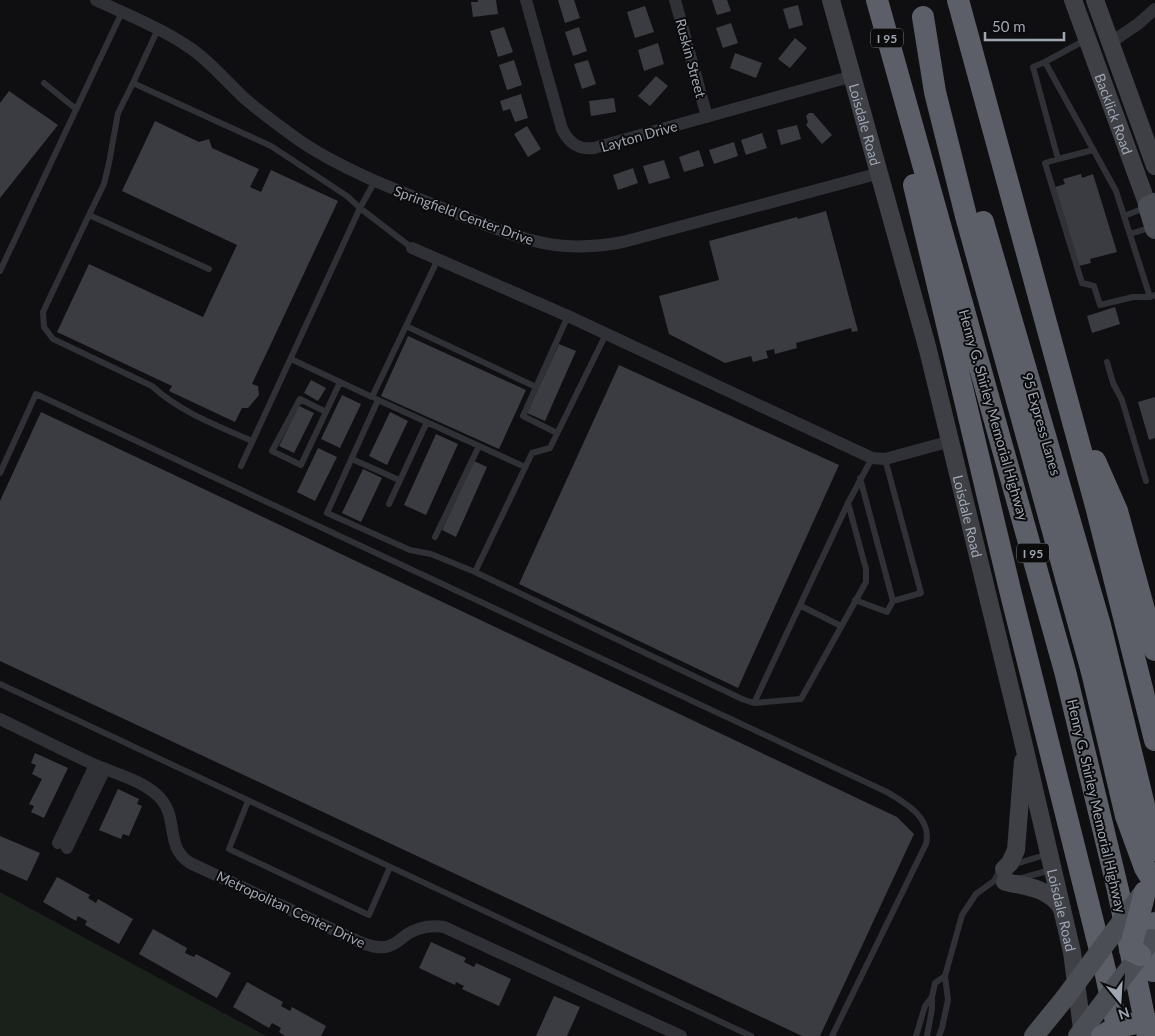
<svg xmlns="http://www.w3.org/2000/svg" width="1155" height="1036" font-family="Lato,sans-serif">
<rect width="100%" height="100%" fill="#0f0f11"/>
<path fill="#1a211a" d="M0 892 266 1036H0Z"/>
<path fill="#3b3c41" d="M478 0H496L498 14 473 17 471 2H478Z
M558 0H574L580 18 565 23Z
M712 0H727L731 11 717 15Z
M798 5 803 25 789 29 783 9Z
M645 6 654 32 635 38 627 12Z
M731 23 738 43 723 48 716 28Z
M504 27 513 52 498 57 490 31Z
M579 27 587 51 573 56 565 32Z
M795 38 807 48 790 68 778 59Z
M658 43 664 64 644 71 638 50Z
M735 53 762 63 756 78 730 68Z
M514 60 522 85 507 90 499 65Z
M588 60 596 84 582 89 574 64Z
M656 76 668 86 650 106 638 96Z
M9 91 58 125 0 198V103Z
M521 94 528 118 515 122 510 109 503 111 500 101Z
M614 98 616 112 591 116 589 101Z
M809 113H813L832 135 822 144 806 125 808 122 806 116Z
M155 121 199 142 209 139 212 148 259 169 250 187 261 192 271 170 338 201 252 384 258 386 259 395 248 408H242L235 422 169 391 172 386 57 332 89 264 203 317 237 245 122 191Z
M797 125 801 139 781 145 777 130Z
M527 126 541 149 528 157 514 134Z
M762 133 767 148 746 155 741 140Z
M734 142 738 156 714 164 709 150Z
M699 150 704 166 684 172 679 157Z
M664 160 670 178 649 184 643 166Z
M633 168 638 183 618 190 613 175Z
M1081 174 1082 178 1093 174 1117 252 1090 259 1091 263 1079 266 1055 187 1065 184 1063 179Z
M826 211 858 331 852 332 851 328 796 343 797 348 775 354 774 349 766 351 768 358 753 362 751 356 725 363 669 334 659 296 719 280 709 241 797 217 798 219Z
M1115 307 1120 324 1092 333 1087 316Z
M408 336 526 390 499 449 381 396Z
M559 344 576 351 545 421 527 413Z
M619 365 839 465 738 688 519 584Z
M311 380 326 388 318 401 304 393Z
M342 395 361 404 340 448 321 439Z
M1155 397V438L1149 440 1138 402Z
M299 406 314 413 294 453 279 446Z
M41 412 897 817 914 834 820 1036H802L0 661V501Z
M390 412 408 421 387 465 369 456Z
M436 434 458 444 426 515 404 505Z
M318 448 337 457 315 501 297 492Z
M474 461 487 467 456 537 442 530Z
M363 469 382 478 361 522 342 513Z
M35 753 68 768 44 818 31 812 34 806 29 804 42 779 32 774 36 765 31 763Z
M118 789 139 799 137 804 142 806 129 836 123 834 121 839 99 830Z
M0 836 40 853 27 881 0 869Z
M57 877 90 895 88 898 96 903 98 899 133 919 119 944 85 925 87 921 78 916 76 921 43 902Z
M153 929 187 948 185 953 194 957 196 954 231 973 217 998 139 954Z
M431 942 466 958 464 962 474 967 476 963 511 979 499 1006 462 989 464 986 456 982 455 985 419 968Z
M247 982 283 1002 281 1006 290 1011 292 1007 326 1026 321 1036H285L279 1032 281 1028 272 1023 269 1028 233 1007Z
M554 996 580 1007 567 1036H536Z"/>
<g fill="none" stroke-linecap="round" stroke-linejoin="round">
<path stroke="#303136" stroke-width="6" d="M1087 39 1045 62 1116 191 1150 297 1155 295
M1045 62 1033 67 1058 159 1045 163 1082 283 1094 286 1100 305 1133 297H1150
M44 83 76 109
M133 83 158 29
M1058 159 1093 150
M89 215 104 184 109 163 118 113 133 83 271 146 347 196 360 208 375 181
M1124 216 1147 207
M1130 234 1152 227
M209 269 89 215 43 312 44 327 53 339 152 386C180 412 218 426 252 441
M0 271 122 12
M406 326 536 387
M606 334 550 448 532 453 475 572 742 699 754 703 801 699 866 582V569L848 503
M291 359 372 397 438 259
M1107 362 1113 383 1122 400 1146 481
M376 399 525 467
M378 400 327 513 410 550 431 554 475 572
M326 412 300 399 272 451 301 465 340 382
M557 433 523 416 568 316
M352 459 399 480
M885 459 921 593 893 601
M241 466 360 208 412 248
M0 473 36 394 887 792C907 804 932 818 926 844L832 1036
M389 504 427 422
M435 537 479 446
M855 600 887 612 893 601 860 478
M801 606 841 626
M0 684 751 1036
M754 703 848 503 872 458
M248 801 229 849 369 915 390 867
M1012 865 1048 854
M1018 879 1051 870
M916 1036 925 1006 932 997
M927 1036 932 1009V997L935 983 945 976
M939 1036 942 1028 948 1000 945 976 962 915 976 894 994 881 999 872 1003 869"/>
<path stroke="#303136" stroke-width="12" d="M96 0C125 14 157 26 184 44 207 58 224 79 243 97 261 113 281 127 300 141 348 173 402 192 455 213 487 225 520 240 555 245 578 248 601 246 623 242L880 173
M526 0 562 129C569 143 578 150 594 148L853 76
M675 0 707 117
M1110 43 1138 24 1155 9
M412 248 568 316 872 458 885 459 951 441
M0 719C31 734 62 750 93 764 113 773 139 779 156 794 181 815 163 846 190 863L362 943C371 946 380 949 389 946 396 944 401 939 406 935 418 927 431 925 444 927L681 1036
M58 843 95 765
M67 848 105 769"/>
<g stroke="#3e4046" stroke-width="18">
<path id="s1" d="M831 0 928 350 1021 733 1072 952 1083 1036"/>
<path id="s2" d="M1073 0 1148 206"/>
<path d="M1095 0 1155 166"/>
<path d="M1004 869 1010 863 1016 850 1023 761"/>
<path d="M1005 882C1027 886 1051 889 1062 909"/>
</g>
<path stroke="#4c4e55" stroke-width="20" d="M1155 203 1148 206 1155 229
M1034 1036 1065 998"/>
<path stroke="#5c5f68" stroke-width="22" d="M877 0 1065 671 1118 890 1148 1036
M958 0 1096 506 1155 740
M923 17 935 92 966 216 1092 672 1126 816 1145 868 1155 884
M914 185 1010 590 1105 970 1119 1036
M983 222 1100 625 1155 850
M1095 461 1117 511 1155 650
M1153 971 1151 956 1155 923"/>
<path stroke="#4c4e55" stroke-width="20" d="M1065 998 1143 893
M1078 1036 1152 939"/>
<path stroke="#5c5f68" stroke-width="22" d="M1124 806C1133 815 1142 820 1155 820
M1140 955 1130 950 1145 892
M1102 1036C1118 1025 1135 1021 1155 1024"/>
</g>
<g text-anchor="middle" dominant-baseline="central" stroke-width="4" stroke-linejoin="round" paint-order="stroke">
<g fill="#0b0b0c" stroke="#737881" stroke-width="1">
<rect x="871" y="28.5" width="32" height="19" rx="4"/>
<rect x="1017" y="543.5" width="32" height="19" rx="4"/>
</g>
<g font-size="12" font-weight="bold" fill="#9fa6b3">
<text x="887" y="38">I 95</text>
<text x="1033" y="553">I 95</text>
</g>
<g font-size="14" fill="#9fa6b3" stroke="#0b0b0c">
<text transform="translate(691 58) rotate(75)">Ruskin Street</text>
<text stroke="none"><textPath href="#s2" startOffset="121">Backlick Road</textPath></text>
<text stroke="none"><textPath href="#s1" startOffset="129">Loisdale Road</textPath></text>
<text transform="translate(639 136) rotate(-16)">Layton Drive</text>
<text transform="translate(464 215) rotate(20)">Springfield Center Drive</text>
<text transform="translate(994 415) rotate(74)">Henry G. Shirley Memorial Highway</text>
<text transform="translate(1042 424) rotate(74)">95 Express Lanes</text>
<text stroke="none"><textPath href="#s1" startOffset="534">Loisdale Road</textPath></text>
<text transform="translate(1097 806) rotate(77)">Henry G. Shirley Memorial Highway</text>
<text transform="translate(291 909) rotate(25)">Metropolitan Center Drive</text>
<text stroke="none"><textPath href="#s1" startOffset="939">Loisdale Road</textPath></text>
</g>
</g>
<g transform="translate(1120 1001) rotate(162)" stroke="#0b0b0c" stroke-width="4" paint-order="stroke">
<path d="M0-4L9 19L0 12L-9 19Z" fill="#9fa6b3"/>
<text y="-8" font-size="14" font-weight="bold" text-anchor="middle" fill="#9fa6b3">N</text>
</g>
<path d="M985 32v8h79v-8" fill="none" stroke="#9fa6b3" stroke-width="2.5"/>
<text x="992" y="32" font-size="15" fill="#9fa6b3" stroke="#0b0b0c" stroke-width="4" paint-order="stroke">50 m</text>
</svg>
